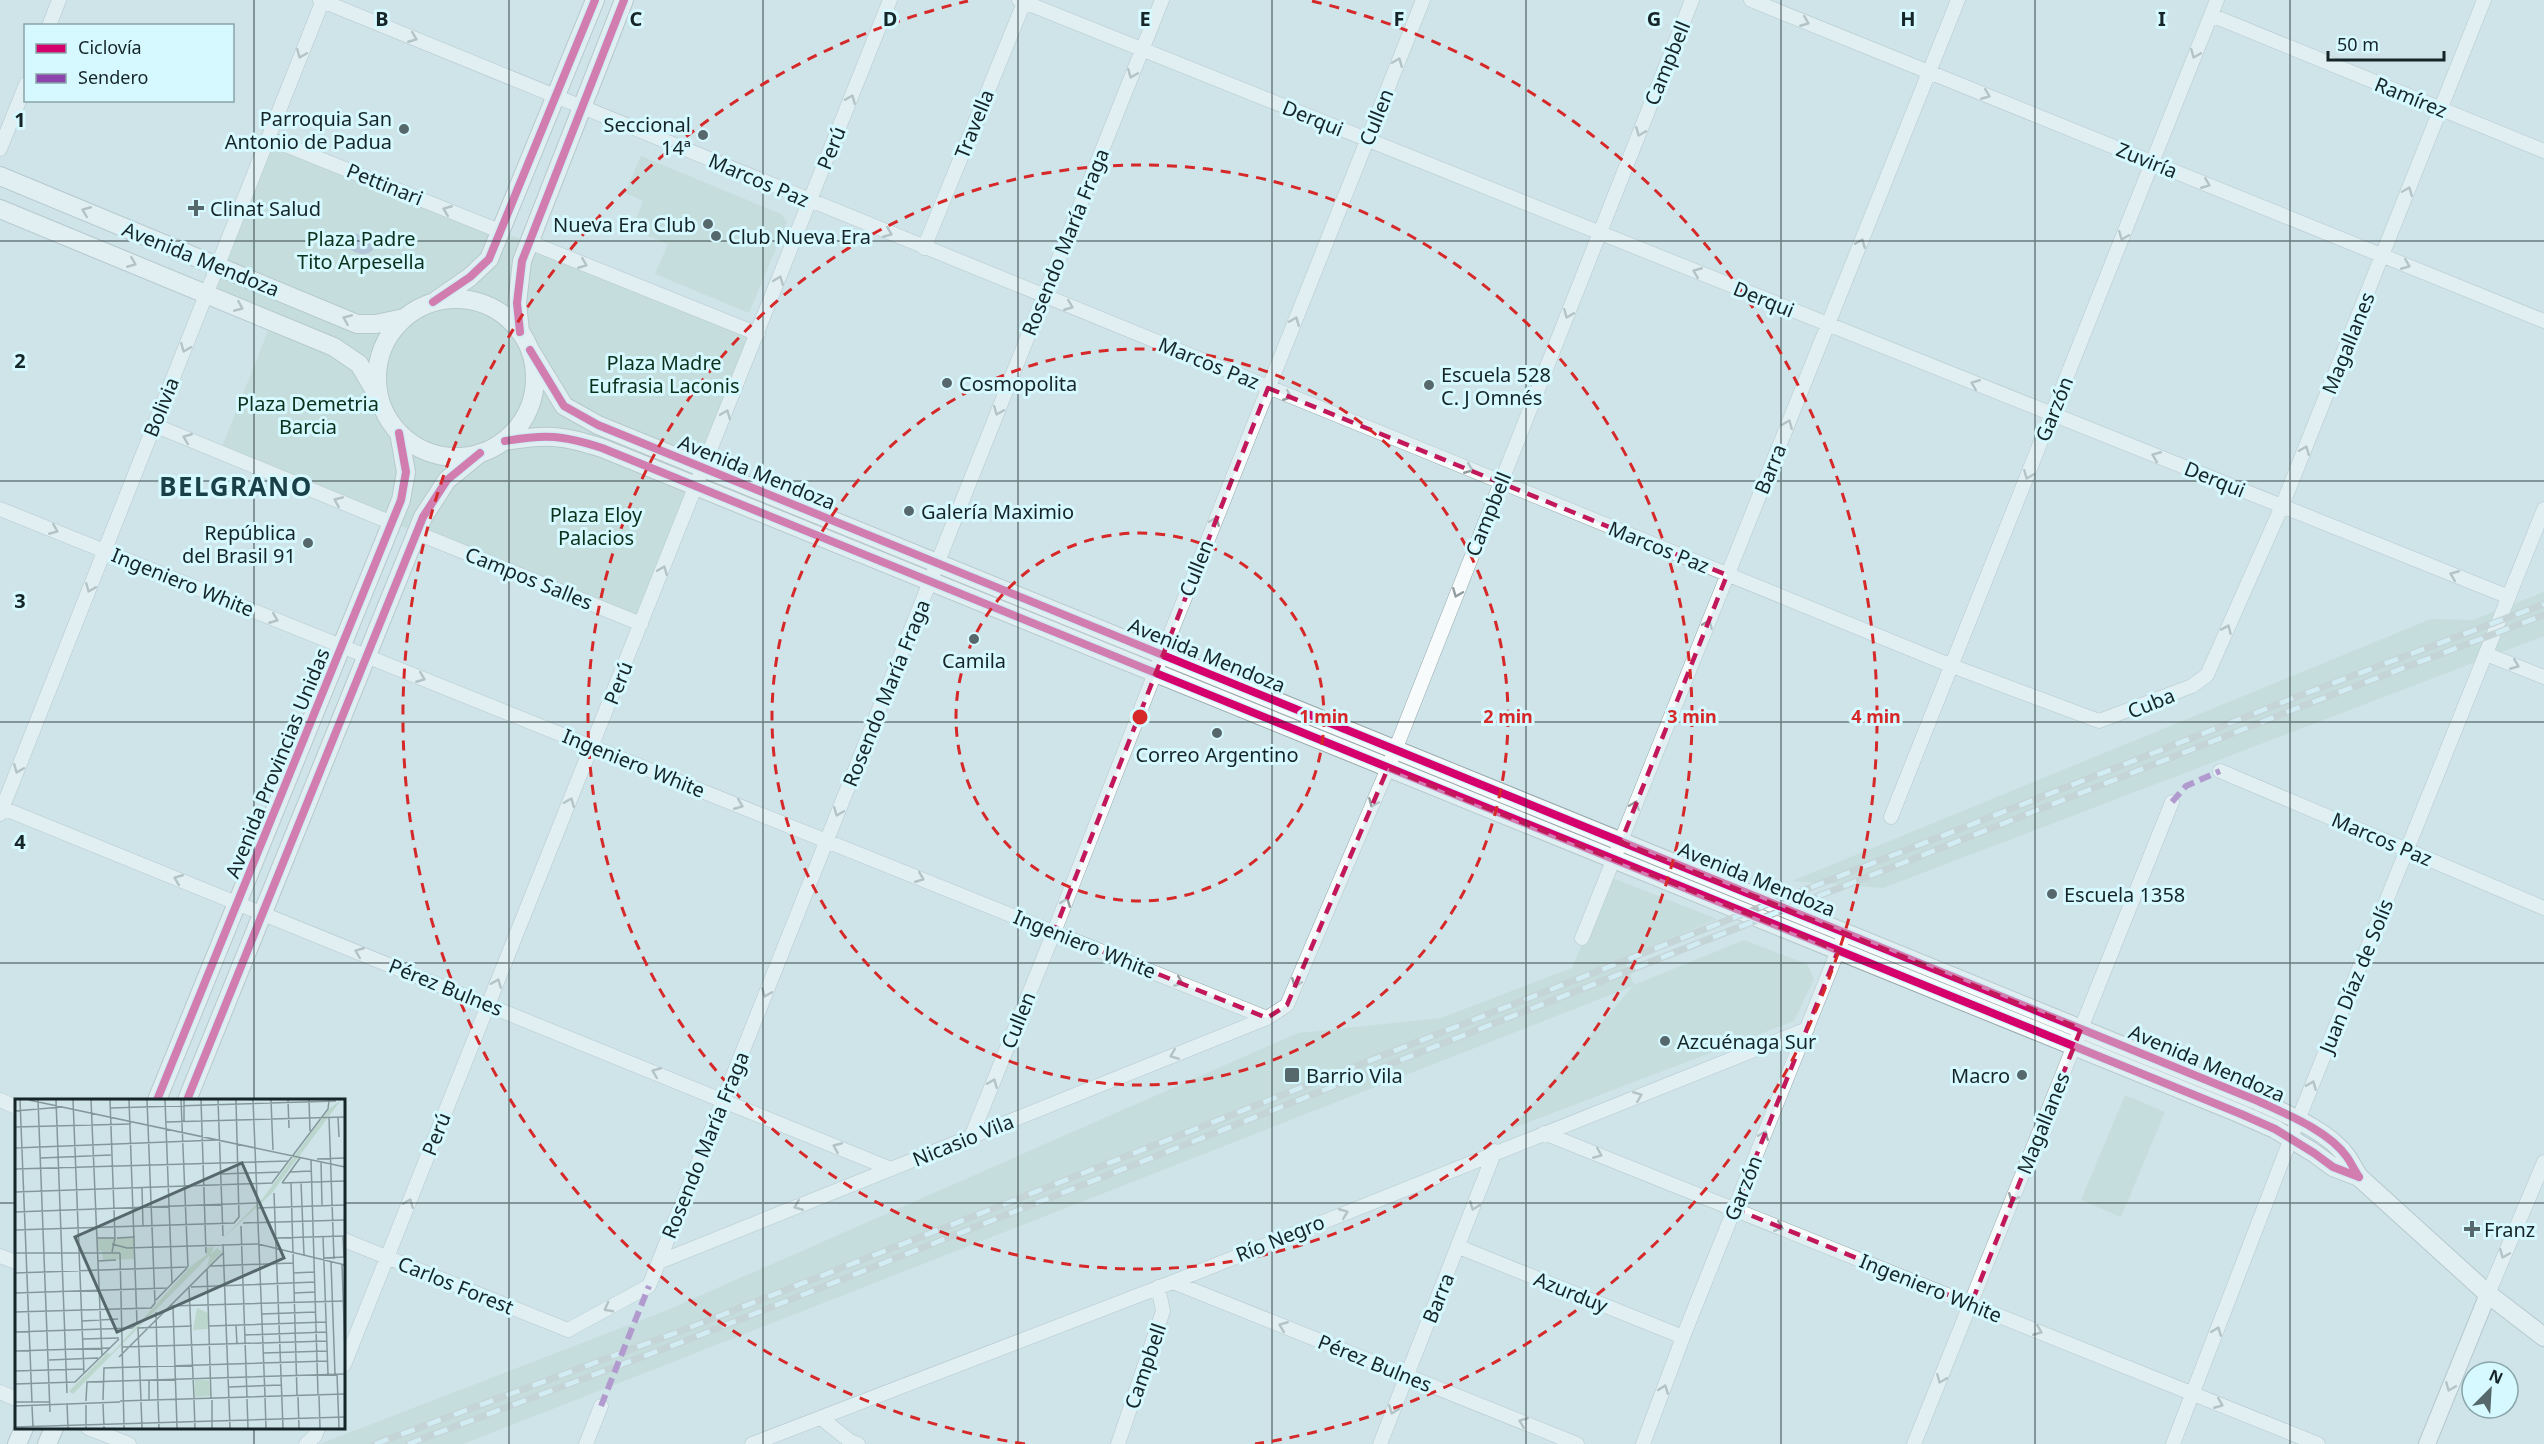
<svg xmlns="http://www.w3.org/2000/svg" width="2544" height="1444" font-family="'Noto Sans',sans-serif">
<rect width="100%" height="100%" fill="#cee4e9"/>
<path fill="#bbd6cc" d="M268 138 758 334 641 624 220 452 272 321 206 294Z
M641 156 781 214 787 222 749 313 655 274 668 244 632 229 643 201 625 193Z
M2544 592V636L1883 888 1792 881 2431 619 2473 620Z
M1615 879 1717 919 1624 958 1634 985 1744 940 1807 964 1814 979 1794 1021 1511 1129 1633 986 463 1444H320L665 1311 1298 1033 1441 1018 1572 968 1608 883Z
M2125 1095 2165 1112 2121 1217 2081 1200Z"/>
<path fill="#90a3c3" d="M349 232 358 234 372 243 373 250C362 260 349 250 342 241L344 235Z"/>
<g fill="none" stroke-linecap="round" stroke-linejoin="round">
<g stroke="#97a9ac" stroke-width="15">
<path id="minor" d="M320 0 1952 666 2099 721 2192 686 2207 675 2282 506 2484 0
M1019 0 2509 597
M1751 0 2544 321
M2211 15 2544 151
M49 26 59 0
M268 138 502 232
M0 149 26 84
M529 242 758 334
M924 248 1025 0
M154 425 392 523
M0 509 1267 1018
M417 533 641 624
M2486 654 2544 677
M2220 771 2544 908
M0 807 891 1169
M0 814 323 0
M1891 817 2217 0
M1582 938 1958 0
M0 1100 16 1107
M1544 1133 2318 1444
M971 1137 1054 932 1162 655 1423 0
M344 1240 568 1330 649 1286 1162 0
M1459 1247 1683 1337
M0 1256 16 1262
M659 1262 1267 1018 1287 1005 1388 768 1692 0
M1173 1282 1577 1444
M2488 1294 2544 1162
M344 1365 890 0
M0 1392 16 1399
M821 1418 850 1441 858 1444
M88 1428 129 1444
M306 1444 315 1436 318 1428
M586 1444 601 1406
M752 1444 1173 1282 1807 1029
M1118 1444 1163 1311 1158 1287
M1380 1444 1495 1151
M1643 1444 1683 1337 1845 933
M1914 1444 2172 802
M2173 1444 2298 1120 2544 509"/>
</g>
<g stroke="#97a9ac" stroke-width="18">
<path id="tertiary" d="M2427 1444 2488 1294"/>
</g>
<g stroke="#97a9ac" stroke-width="20">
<path id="secondary" d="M0 176 357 324H376L404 318
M0 209 334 347 359 364 376 393
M377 378a79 79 0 1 1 158 0a79 79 0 1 1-158 0Z
M437 300 470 277 489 259 595 0
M520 332 517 303 522 261 624 0
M530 350 564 406 598 425 2258 1101C2286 1114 2329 1131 2347 1157 2351 1163 2355 1171 2359 1177L2488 1294 2544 1337
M505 441C546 434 562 435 602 448L2241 1114 2275 1129 2314 1153 2333 1167 2359 1177
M157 1100 401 500 406 472 399 433
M187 1100 423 517 447 480 480 453
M17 1444 24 1428
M47 1444 54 1428"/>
</g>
<use href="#minor" stroke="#f8fbfc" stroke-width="14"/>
<use href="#tertiary" stroke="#f8fbfc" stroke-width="16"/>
<use href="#secondary" stroke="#f8fbfc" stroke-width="18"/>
<g stroke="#bbc1c2" stroke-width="7">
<path id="rail" d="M375 1444 686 1329 2296 697 2544 604
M408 1444 690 1339 2300 707 2544 615"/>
</g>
<use href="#rail" stroke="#d6f8ff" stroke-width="4.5" stroke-dasharray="14" stroke-linecap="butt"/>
<path stroke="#8e44ad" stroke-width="6" stroke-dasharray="12 6" stroke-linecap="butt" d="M2172 802 2186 786 2220 771
M601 1406 649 1286"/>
<g stroke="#d6f8ff" stroke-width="11">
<path id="cycleway" d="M433 302 470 277 489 259 595 0
M520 332 517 303 522 261 624 0
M530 350 564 406 598 425 2258 1101C2286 1114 2329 1131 2347 1157 2351 1163 2355 1171 2359 1177
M505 441C546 434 562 435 602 448L2241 1114 2275 1129 2314 1153 2333 1167 2359 1177
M157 1100 401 500 406 472 399 433
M187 1100 423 517 447 480 480 453"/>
</g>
<use href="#cycleway" stroke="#d6006c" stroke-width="8"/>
</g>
<defs><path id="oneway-chevron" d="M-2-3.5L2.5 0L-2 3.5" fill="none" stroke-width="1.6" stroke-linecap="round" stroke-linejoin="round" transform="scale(1.5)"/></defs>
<g stroke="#929b9d">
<use href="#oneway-chevron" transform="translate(1805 22) rotate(22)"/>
<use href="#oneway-chevron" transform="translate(413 38) rotate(22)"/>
<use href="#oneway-chevron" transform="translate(301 54) rotate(112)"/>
<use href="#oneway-chevron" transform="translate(2195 54) rotate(112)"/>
<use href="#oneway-chevron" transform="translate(1398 62) rotate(-68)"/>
<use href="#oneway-chevron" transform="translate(1132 74) rotate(112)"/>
<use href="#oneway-chevron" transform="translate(1986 95) rotate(22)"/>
<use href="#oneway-chevron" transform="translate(851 99) rotate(-68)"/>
<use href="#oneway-chevron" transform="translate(1640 132) rotate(112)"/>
<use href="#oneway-chevron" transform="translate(2206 184) rotate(22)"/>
<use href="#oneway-chevron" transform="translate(2408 191) rotate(-68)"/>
<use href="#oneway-chevron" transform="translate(447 210) rotate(-158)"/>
<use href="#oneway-chevron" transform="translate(86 211) rotate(-158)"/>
<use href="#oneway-chevron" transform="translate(888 233) rotate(22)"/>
<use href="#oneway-chevron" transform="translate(2123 236) rotate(112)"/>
<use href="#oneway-chevron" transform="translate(1861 243) rotate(-68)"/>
<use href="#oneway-chevron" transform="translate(132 263) rotate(22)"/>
<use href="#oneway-chevron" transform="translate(583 264) rotate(22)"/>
<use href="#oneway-chevron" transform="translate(2406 265) rotate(22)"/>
<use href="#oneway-chevron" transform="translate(1697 272) rotate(-158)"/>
<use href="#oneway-chevron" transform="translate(779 280) rotate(-69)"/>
<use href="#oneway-chevron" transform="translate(1069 306) rotate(22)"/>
<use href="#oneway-chevron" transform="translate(239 307) rotate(23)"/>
<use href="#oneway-chevron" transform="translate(1568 314) rotate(112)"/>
<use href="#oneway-chevron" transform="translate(347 319) rotate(-157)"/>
<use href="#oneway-chevron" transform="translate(1295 321) rotate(-68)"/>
<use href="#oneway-chevron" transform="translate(185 348) rotate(112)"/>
<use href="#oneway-chevron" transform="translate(1975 384) rotate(-158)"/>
<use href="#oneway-chevron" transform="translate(1288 396) rotate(22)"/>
<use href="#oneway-chevron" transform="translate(998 411) rotate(112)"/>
<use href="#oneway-chevron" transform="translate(726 414) rotate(-68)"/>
<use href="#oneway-chevron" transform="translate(1788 424) rotate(-68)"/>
<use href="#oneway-chevron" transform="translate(187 438) rotate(-158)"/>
<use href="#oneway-chevron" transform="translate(2305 450) rotate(-68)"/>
<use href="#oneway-chevron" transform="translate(2156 456) rotate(-158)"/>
<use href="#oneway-chevron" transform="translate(1469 469) rotate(22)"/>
<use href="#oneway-chevron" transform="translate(2028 475) rotate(112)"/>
<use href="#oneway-chevron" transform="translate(338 501) rotate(-157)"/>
<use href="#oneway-chevron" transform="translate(1215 521) rotate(-68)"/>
<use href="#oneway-chevron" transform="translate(54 530) rotate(22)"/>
<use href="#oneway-chevron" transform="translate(663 570) rotate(-68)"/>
<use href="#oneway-chevron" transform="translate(2454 575) rotate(-158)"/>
<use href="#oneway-chevron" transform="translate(90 588) rotate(112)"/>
<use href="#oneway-chevron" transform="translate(1457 593) rotate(112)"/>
<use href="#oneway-chevron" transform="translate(274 619) rotate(22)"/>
<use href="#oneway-chevron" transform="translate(1708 624) rotate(-68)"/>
<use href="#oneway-chevron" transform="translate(2227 629) rotate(-66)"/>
<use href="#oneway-chevron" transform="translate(2515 665) rotate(22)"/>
<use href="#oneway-chevron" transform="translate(421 678) rotate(22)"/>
<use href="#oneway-chevron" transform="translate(18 769) rotate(112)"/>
<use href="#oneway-chevron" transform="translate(570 802) rotate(-68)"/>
<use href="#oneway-chevron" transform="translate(1373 803) rotate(113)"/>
<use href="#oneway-chevron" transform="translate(739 805) rotate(22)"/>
<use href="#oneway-chevron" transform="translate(1635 805) rotate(-68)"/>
<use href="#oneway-chevron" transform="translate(838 812) rotate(112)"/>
<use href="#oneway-chevron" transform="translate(920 878) rotate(22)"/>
<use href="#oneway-chevron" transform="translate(178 879) rotate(-158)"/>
<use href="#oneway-chevron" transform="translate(1066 902) rotate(-69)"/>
<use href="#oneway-chevron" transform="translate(359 952) rotate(-158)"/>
<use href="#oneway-chevron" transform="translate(1179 982) rotate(22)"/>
<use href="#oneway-chevron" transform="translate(497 983) rotate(-68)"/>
<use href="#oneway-chevron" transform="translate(1296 983) rotate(113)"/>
<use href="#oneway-chevron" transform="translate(766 993) rotate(112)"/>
<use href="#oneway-chevron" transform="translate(1174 1055) rotate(158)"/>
<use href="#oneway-chevron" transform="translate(656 1072) rotate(-158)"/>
<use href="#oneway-chevron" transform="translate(993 1083) rotate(-68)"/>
<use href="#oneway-chevron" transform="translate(2312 1085) rotate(-68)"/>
<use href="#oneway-chevron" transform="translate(1638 1096) rotate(-22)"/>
<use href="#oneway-chevron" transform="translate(1764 1135) rotate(-68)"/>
<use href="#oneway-chevron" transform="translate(837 1147) rotate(-157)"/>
<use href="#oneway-chevron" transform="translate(1598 1154) rotate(22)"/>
<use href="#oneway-chevron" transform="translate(2013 1198) rotate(112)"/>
<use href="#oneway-chevron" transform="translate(409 1203) rotate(-68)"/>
<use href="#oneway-chevron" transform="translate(798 1206) rotate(158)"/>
<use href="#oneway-chevron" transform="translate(1474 1206) rotate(111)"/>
<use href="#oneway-chevron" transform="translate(1344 1213) rotate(-22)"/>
<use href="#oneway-chevron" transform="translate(1779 1227) rotate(22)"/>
<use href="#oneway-chevron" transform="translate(2504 1254) rotate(113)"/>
<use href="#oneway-chevron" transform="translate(608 1308) rotate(152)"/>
<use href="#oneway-chevron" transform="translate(1283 1326) rotate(-158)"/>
<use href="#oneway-chevron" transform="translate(2038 1331) rotate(22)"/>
<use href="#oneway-chevron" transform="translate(2217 1331) rotate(-69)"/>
<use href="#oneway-chevron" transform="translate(1941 1379) rotate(112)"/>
<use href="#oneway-chevron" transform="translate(2450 1387) rotate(112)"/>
<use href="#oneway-chevron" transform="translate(1664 1389) rotate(-69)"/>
<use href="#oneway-chevron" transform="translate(2219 1404) rotate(22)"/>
<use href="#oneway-chevron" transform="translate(1393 1410) rotate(111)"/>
<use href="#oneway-chevron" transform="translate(1523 1422) rotate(-158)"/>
</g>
<path d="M0 0H2544V1444H0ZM1268 388 1727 575 1621 842 2081 1029 1971 1304 1735 1209 1838 951 1778 926 1388 768 1287 1005 1267 1018 1054 932Z" fill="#cee4e9" fill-opacity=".55" fill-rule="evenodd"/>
<path fill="none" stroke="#c2185b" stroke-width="4.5" stroke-dasharray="12 8" stroke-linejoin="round" d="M1268 388 1727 575 1621 842 2081 1029 1971 1304 1735 1209 1838 951 1778 926 1388 768 1287 1005 1267 1018 1054 932Z"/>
<path fill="none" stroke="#152528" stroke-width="1.5" stroke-opacity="0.55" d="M254 0V1100M509 0V1444M763 0V1444M1018 0V1444M1272 0V1444M1526 0V1444M1781 0V1444M2035 0V1444M2290 0V1444M0 241H2544M0 481H2544M0 722H2544M0 963H2544M0 1203H16M344 1203H2544M254 1428V1444"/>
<g fill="none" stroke="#d62828" stroke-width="3" stroke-dasharray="10 8">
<circle cx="1140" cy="717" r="184"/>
<circle cx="1140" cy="717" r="368"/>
<circle cx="1140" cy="717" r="552"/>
<path d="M1025 1444A736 736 0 0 1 968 1M1312 1A736 736 0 0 1 1255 1444"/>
</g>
<g fill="#56686c" stroke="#d6f8ff" stroke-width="2">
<circle cx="404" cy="129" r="6"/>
<circle cx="703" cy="135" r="6"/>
<path d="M193 199h6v6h6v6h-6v6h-6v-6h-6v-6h6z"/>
<circle cx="708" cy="224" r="6"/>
<circle cx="716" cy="236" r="6"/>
<circle cx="947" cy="383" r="6"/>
<circle cx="1429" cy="385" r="6"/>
<circle cx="909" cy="511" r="6"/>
<circle cx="308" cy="543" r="6"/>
<circle cx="974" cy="639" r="6"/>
<circle cx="1217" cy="733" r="6"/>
<circle cx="2052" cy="894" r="6"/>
<circle cx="1665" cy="1041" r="6"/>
<rect x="1284" y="1067" width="16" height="16" rx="3"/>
<circle cx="2022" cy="1075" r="6"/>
<path d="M2469 1220h6v6h6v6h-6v6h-6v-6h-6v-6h6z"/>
</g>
<g text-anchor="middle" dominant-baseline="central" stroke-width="6" stroke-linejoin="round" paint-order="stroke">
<g font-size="20" fill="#152528" stroke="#d6f8ff">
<text transform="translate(1667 63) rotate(-68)">Campbell</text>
<text transform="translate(2411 97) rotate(22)">Ramírez</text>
<text transform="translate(1376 117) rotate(-68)">Cullen</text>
<text transform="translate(1313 118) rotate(22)">Derqui</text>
<text transform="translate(974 124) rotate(-68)">Travella</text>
<text transform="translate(831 148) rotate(-68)">Perú</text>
<text transform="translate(2147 160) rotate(22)">Zuviría</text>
<text transform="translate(759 180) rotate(23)">Marcos Paz</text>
<text transform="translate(385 184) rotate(22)">Pettinari</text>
<text transform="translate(1065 242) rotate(-68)">Rosendo María Fraga</text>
<text transform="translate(201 259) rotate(22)">Avenida Mendoza</text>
<text transform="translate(1764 299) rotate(22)">Derqui</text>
<text transform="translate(2348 343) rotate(-68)">Magallanes</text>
<text transform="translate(1209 363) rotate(22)">Marcos Paz</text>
<text transform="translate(161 407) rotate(-68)">Bolivia</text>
<text transform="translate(2054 409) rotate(-68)">Garzón</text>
<text transform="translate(1770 469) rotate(-68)">Barra</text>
<text transform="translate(757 472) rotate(22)">Avenida Mendoza</text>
<text transform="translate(2215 479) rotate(22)">Derqui</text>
<text transform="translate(1488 514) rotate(-68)">Campbell</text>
<text transform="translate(1659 547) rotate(22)">Marcos Paz</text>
<text transform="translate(1196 568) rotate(-68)">Cullen</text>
<text transform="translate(529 578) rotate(22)">Campos Salles</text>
<text transform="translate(183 582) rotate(22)">Ingeniero White</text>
<text transform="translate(1207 655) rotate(22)">Avenida Mendoza</text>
<text transform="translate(618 683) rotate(-68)">Perú</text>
<text transform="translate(886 693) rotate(-68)">Rosendo María Fraga</text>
<text transform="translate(2151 703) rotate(-22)">Cuba</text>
<text transform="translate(277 763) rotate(-68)">Avenida Provincias Unidas</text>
<text transform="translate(634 763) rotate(22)">Ingeniero White</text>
<text transform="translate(2382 839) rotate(23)">Marcos Paz</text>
<text transform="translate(1757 879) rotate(22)">Avenida Mendoza</text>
<text transform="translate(1085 944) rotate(22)">Ingeniero White</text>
<text transform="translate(2356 976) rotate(-68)">Juan Díaz de Solís</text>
<text transform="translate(446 987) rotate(22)">Pérez Bulnes</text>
<text transform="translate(1018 1020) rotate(-68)">Cullen</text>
<text transform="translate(2207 1063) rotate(23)">Avenida Mendoza</text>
<text transform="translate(2043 1123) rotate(-68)">Magallanes</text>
<text transform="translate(436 1134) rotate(-68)">Perú</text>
<text transform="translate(963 1140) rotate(-22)">Nicasio Vila</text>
<text transform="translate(705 1145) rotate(-68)">Rosendo María Fraga</text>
<text transform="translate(1743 1188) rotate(-68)">Garzón</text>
<text transform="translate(1280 1238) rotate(-22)">Río Negro</text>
<text transform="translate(456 1285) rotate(22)">Carlos Forest</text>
<text transform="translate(1931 1288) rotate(22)">Ingeniero White</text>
<text transform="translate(1571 1292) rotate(22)">Azurduy</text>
<text transform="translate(1438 1298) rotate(-68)">Barra</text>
<text transform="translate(1375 1363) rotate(22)">Pérez Bulnes</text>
<text transform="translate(1145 1366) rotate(-71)">Campbell</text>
</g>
<g font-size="20" fill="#152528" stroke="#d6f8ff" text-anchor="start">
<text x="392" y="118" text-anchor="end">Parroquia San<tspan x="392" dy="23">Antonio de Padua</tspan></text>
<text x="691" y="124" text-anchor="end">Seccional<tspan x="691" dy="23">14ª</tspan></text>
<text x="210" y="208">Clinat Salud</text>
<text x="696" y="224" text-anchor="end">Nueva Era Club</text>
<text x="728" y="236">Club Nueva Era</text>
<text x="1441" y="374">Escuela 528<tspan x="1441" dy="23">C. J Omnés</tspan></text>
<text x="959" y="383">Cosmopolita</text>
<text x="921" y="511">Galería Maximio</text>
<text x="296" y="532" text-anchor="end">República<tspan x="296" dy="23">del Brasil 91</tspan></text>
<text x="974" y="660" text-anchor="middle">Camila</text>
<text x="1217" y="754" text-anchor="middle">Correo Argentino</text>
<text x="2064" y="894">Escuela 1358</text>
<text x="1677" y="1041">Azcuénaga Sur</text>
<text x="1306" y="1075">Barrio Vila</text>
<text x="2010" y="1075" text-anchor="end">Macro</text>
<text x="2484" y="1229">Franz</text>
</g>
<g font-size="20" fill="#09311c" stroke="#d6f8ff">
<text x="361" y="238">Plaza Padre<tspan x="361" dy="23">Tito Arpesella</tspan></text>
<text x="664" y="362">Plaza Madre<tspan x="664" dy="23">Eufrasia Laconis</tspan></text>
<text x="308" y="403">Plaza Demetria<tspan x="308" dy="23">Barcia</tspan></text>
<text x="596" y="514">Plaza Eloy<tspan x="596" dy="23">Palacios</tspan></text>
</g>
<g font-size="26" font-weight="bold" letter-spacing="1.5" fill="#1a4047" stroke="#d6f8ff">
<text x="236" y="486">BELGRANO</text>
</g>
</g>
<g transform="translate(15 1099)">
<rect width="330" height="330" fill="#cee4e9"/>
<path d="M326 1 256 95 203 144 248 99 314 10ZM120 138V160L88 161 87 152 82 151V139ZM199 148 196 155 202 149 207 153 192 168 195 156 58 295 54 292 92 254 96 255 175 168 191 156 192 149ZM182 209 193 214V230L178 231ZM180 281H194L195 297 180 298Z" fill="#bbd6cc"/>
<path fill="none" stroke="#84989c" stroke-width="1.5" d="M5 1 17 303M14 1 330 68M23 1 35 313M41 1 52 294M58 1 69 275M76 1 87 257M95 1 100 139 97 153M150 1 157 184M166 1 173 168M169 1V23M186 1 191 154M203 1 208 137M238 1 240 49M256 1 258 51M273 1 274 29M294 1 295 32M96 9 321 2M0 12 47 8M314 18 319 160M323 18 324 38M151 23 330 18M0 28 116 25M0 49 202 41M240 49 250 297M26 59 96 56M302 60 330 59M296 61 303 295M306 63 307 106M0 70 274 62M275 73 296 72M205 75 266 73M276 83 282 296M286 83 289 156M267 84 330 82M267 84 285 59M127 89 128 127M0 93 257 84 313 10 314 1M259 94 268 329M242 109 330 106M0 113 242 104M228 124 330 121M226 127 232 298M0 131 219 124 224 118 221 1M308 137 313 275M328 137 329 159M82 139H100M102 139 120 138M261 139 330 137M97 145 112 149 243 145 330 166M208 145 215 329M0 154H105M105 154 109 329M308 159 330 158M83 162 101 161M316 163 320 275M327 165 330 252M196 167 278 164M192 170 196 299M0 174 173 168M278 174 299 173M176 188 300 183M174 189 179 299M0 194 153 189M279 194 300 193M141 201 172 169M155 207 330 202M158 208 162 329M0 213 136 209 140 204 132 1M141 213 143 301M247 215 301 213M67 222 103 220M221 226 222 245M194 227 311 223M0 233 117 229 122 225 114 1M230 236 312 233M68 240 104 239M108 248 312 242M0 252 94 249M248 254 312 252M104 258 209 153M34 261 83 259M0 272 69 270M322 275 324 329M134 282V301M0 285 60 283 104 240M214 288 266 286M304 297 305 329M283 298 284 329M250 299 251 329M232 300 233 329M88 301 89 269 313 262M126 301 123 229 177 227M179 301 180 329M197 301V329M71 302 72 283 330 275M105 302 330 295M143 302 144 329M0 303H34M126 303 127 329M52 304 53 329M88 305 89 329M71 306V329M0 307 105 303M17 307 18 328M0 328 330 318"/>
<path fill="#56686c" fill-opacity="0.15" stroke="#56686c" stroke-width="3" d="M227 64 269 159 102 233 60 138Z"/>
<rect width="330" height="330" fill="none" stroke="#152528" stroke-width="3"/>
</g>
<g font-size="20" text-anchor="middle" font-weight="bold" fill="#152528" stroke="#d6f8ff" stroke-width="6" stroke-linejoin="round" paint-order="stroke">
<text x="382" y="26">B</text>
<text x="636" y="26">C</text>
<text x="890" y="26">D</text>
<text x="1145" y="26">E</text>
<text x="1399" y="26">F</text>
<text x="1654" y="26">G</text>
<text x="1908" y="26">H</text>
<text x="2162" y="26">I</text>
<text x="20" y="127">1</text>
<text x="20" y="368">2</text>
<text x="20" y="608">3</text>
<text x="20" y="849">4</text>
</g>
<circle cx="1140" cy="717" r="9" fill="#d62828" stroke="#d6f8ff" stroke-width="3"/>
<g font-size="18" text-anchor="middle" font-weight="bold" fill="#d62828" stroke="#d6f8ff" stroke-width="6" stroke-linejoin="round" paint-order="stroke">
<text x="1324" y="723">1 min</text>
<text x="1508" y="723">2 min</text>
<text x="1692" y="723">3 min</text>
<text x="1876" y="723">4 min</text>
</g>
<rect x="24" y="24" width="210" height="78" fill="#d6f8ff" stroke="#89a4a9" stroke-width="1.5"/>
<rect x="36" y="44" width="30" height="9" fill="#d6006c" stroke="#89a4a9" stroke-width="1.5"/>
<text x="78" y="54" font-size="18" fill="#152528">Ciclovía</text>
<rect x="36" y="74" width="30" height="9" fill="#8e44ad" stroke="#89a4a9" stroke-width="1.5"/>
<text x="78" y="84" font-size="18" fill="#152528">Sendero</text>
<g transform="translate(2490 1390) rotate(24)"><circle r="28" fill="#d6f8ff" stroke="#89a4a9" stroke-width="1.5"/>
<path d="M0-4.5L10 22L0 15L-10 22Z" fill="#56686c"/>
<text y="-9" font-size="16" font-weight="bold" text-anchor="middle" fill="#152528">N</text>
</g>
<path d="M2328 51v9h116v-9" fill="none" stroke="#152528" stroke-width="3"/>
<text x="2337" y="51" font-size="18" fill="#152528" stroke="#d6f8ff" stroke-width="4.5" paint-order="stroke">50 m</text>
</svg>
